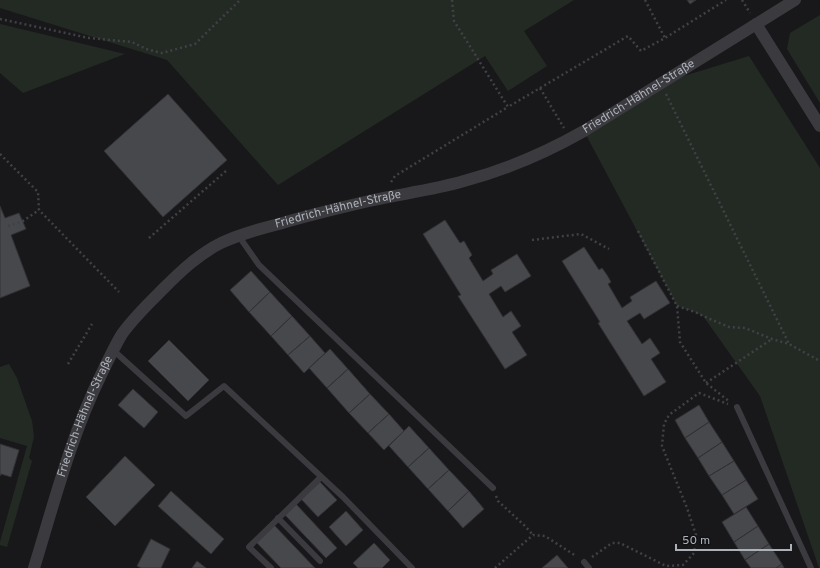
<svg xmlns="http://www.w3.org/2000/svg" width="820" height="568" font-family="Overpass,sans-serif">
<rect width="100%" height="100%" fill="#18181a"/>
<path fill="#232a24" d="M0 0H574L524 31 547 66 508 91 485 56 278 185 167 60 0 8Z
M820 15V103L787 49 790 33Z
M0 24 125 54 23 93 0 73Z
M749 56 820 168V568H819L760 396 703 316 695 312 677 306 584 131 661 83Z
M9 364 17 378 32 421 34 437 29 458 32 461 7 547 0 545V542L27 446 0 438V367Z"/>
<path fill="#47484c" stroke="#323236" d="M687 0H696L690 4Z
M168 94 227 160 163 217 104 151Z
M0 206 5 218 19 213 26 229 11 235 30 286 0 298Z
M445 220 460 243 464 241 472 255 469 258 483 281 493 274 491 270 517 254 531 276 505 292 501 286 489 294 503 317 511 311 521 326 512 332 527 355 505 369 458 296 461 295 423 234Z
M584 247 599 270 602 268 607 275 611 282 608 284 622 308 632 301 630 297 656 281 670 303 644 319 640 313 627 321 642 344 650 338 660 353 651 359 666 382 644 396 598 323 600 322 562 261Z
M251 271 270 292 249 312 230 290Z
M270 292 292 316 271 336 249 312Z
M292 316 310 336 288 355 271 336Z
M310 336 325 353 304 373 288 355Z
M169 340 209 380 188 401 148 361Z
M330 349 348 369 327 388 309 368Z
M348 369 370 394 349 413 327 388Z
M133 389 158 412 144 428 118 405Z
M370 394 389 414 368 433 349 413Z
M699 405 709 422 685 438 675 420Z
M389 414 404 431 384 450 368 433Z
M709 422 722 442 698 458 685 438Z
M409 426 429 448 408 467 389 446Z
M722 442 734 461 709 476 698 458Z
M0 444 19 450 11 477 1 474 0 476Z
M429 448 449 470 428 489 408 467Z
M125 456 155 485 115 526 86 497Z
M734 461 746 480 722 495 709 476Z
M449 470 469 491 448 511 428 489Z
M746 480 758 499 734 514 722 495Z
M320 482 337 500 318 517 301 499Z
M171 491 224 539 211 554 158 506Z
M469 491 484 509 463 528 448 511Z
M296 504 337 548 326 558 285 515Z
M746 507 758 526 734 542 722 522Z
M346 511 363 530 346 546 329 527Z
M274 525 315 568H281L256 542Z
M758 526 769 544 745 560 734 542Z
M151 539 170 549 161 568H141L137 566Z
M374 543 390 560 382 568H358L353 563Z
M769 544 782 564 776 568H751L745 560Z
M557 555 568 568H542Z
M197 561 206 568H192Z
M782 564 784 568H776Z"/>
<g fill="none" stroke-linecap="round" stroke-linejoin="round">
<path stroke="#404146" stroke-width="2.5" stroke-dasharray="2 3" stroke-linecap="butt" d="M452 0 454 21 508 107 540 88 564 128
M645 0 665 38
M742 0 750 13
M0 19 89 38 132 42 146 49 162 53 195 44 240 0
M540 88 628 36 641 51 665 38 726 0
M666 94 789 344
M0 154 38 192 39 210 119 292
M391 182 395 176 508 107
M8 226 23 221 39 210
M638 231 677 306 680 342 706 383 730 402
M149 238 226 171
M532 240 581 234 609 249
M677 306 695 312 710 319 729 327 745 328 772 339 789 344 820 361
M68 364 92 324
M706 383 772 339
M496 496 498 501 525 526 533 535
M592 557 612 543H620L666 566 683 565 694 553 696 535 687 508 662 446 664 424 669 415 699 393 728 404
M495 568 533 535 545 536 576 556"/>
<path stroke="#3a3a3f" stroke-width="6" d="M238 235 259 265 493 488
M113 350 186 416 224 386 343 497 412 568
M737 407 811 568
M278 518 320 561
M584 562 589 568
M271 568 249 547 321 477"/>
<g stroke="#3a3a3f" stroke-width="12">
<path d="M756 24 820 126"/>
<path id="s1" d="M34 568C54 503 71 436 101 375 108 361 114 347 122 334 134 317 149 303 164 288 181 271 199 254 221 243 240 234 259 229 279 224 309 215 339 208 369 201 400 194 433 190 464 181 505 170 547 152 584 131L795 0"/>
</g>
</g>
<g text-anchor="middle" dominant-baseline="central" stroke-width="3.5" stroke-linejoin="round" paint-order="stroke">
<g font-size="12" fill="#acb0b8" stroke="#131315">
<text stroke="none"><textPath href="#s1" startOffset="832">Friedrich-Hähnel-Straße</textPath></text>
<text stroke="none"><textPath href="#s1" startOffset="508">Friedrich-Hähnel-Straße</textPath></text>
<text stroke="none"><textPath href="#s1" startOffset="160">Friedrich-Hähnel-Straße</textPath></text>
</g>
</g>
<path d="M676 544v6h115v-6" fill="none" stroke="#acb0b8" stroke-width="2"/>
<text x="682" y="544" font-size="12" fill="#acb0b8" stroke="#131315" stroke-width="3" paint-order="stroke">50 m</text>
</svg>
